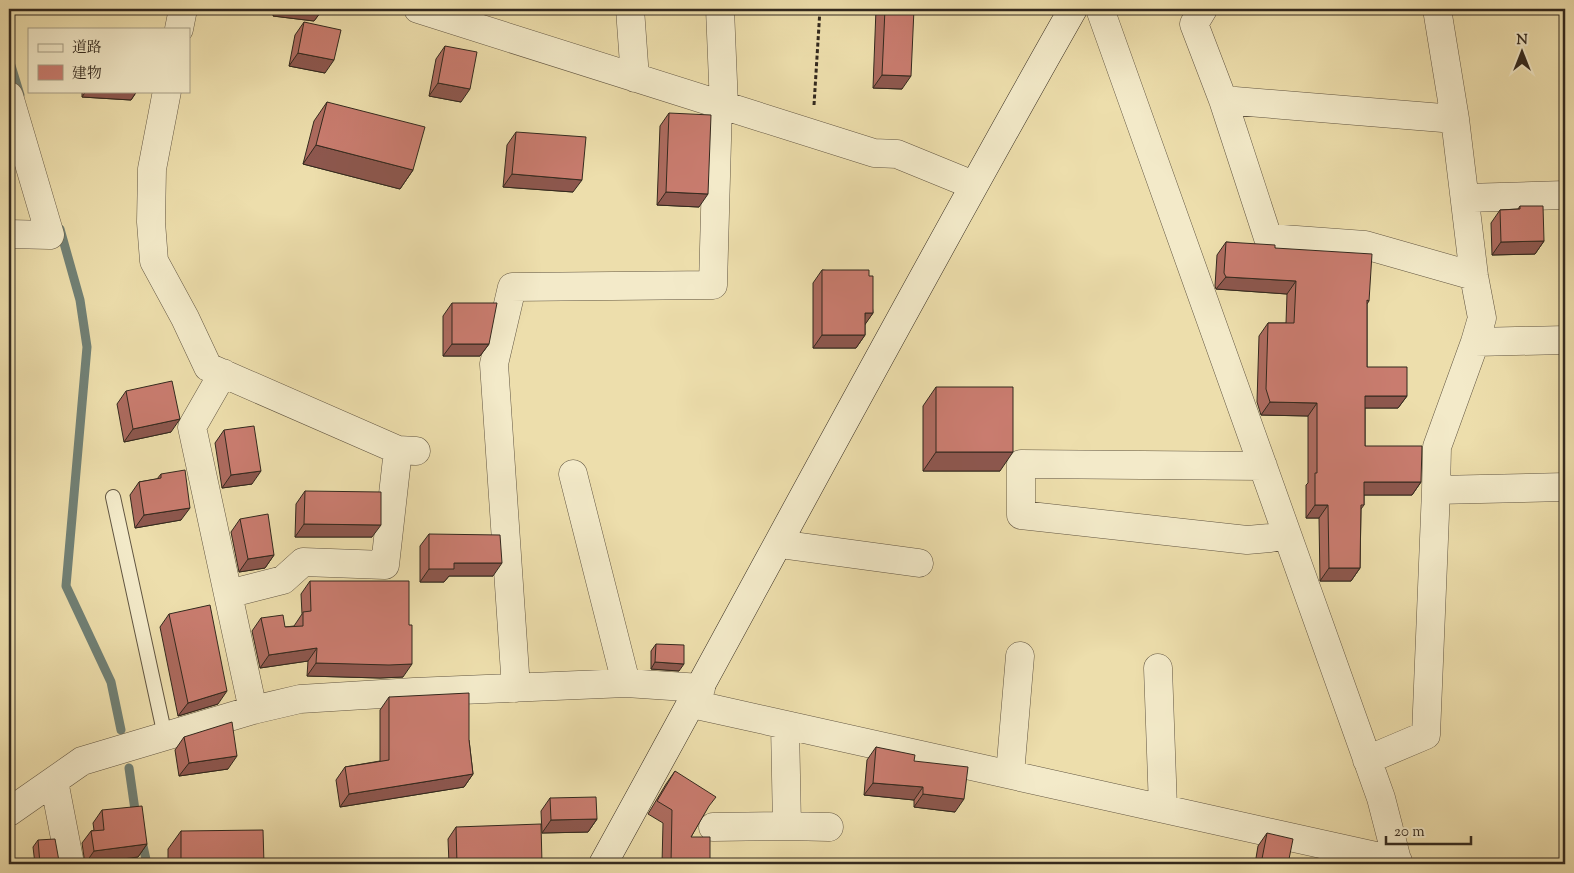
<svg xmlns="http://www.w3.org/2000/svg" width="1574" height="873" font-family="'Sorts Mill Goudy','Noto Serif JP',serif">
<rect width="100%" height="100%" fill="#eddeac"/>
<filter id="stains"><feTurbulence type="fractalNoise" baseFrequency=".004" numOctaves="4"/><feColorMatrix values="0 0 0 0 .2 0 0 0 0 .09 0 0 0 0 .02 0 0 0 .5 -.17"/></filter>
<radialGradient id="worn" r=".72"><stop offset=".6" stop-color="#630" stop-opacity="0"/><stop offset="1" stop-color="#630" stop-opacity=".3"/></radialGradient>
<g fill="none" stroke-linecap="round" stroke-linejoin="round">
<path stroke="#718176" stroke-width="9" d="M9 59 20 95
M60 229 80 300 87 347 66 586 111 682 121 730
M129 768 136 817
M141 837 147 864"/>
<g stroke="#625642" stroke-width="16">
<path id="lane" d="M113 497 165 736"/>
</g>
<g stroke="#625642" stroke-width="29">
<path id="street" d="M418 9 874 153 897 154 973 185
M630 9 635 78
M720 9 724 106
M1100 9 1381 798 1398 864
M1203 9 1194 24 1223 100 1268 238 1365 245 1474 276
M179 29 183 9
M167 91 152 169 151 222 154 261 185 318 208 367 398 450 416 451
M9 96 50 235 9 234
M1223 100 1455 119
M1465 198 1565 195
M1475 342 1565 340
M223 373 192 427 253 710
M1263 466 1021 464V515L1247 540 1270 538 1286 535
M573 474 626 683
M1436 490 1437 447 1475 342 1482 318 1474 276 1455 119 1437 9
M779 544 919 563
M228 594 283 580 303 562 385 565 398 450
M1158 668 1163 808
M516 688 494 364 512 287 713 285 718 104
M692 704 1398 861
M785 725 787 826 829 827
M1367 760 1426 735 1436 490 1565 487
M1010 774 1020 656
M54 781 70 864
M9 812 82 761 253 710 300 699 414 692 626 683 701 688
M713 827 787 826"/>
</g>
<g stroke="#33291e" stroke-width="29">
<path id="secondary" d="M603 864C760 579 912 292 1073 9"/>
</g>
<path stroke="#33291e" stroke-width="3" stroke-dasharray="4 2.5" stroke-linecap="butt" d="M814 105 820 9"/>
<use href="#lane" stroke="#f3eac9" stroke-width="14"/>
<use href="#street" stroke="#f3eac9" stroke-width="28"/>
<use href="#secondary" stroke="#f3eac9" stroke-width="28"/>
</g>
<path fill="#ad6b5f" stroke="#33291e" d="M257 9H323L314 21 273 16 274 11Z
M876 9H914L902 89 873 88Z
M304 22 325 73 289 66 295 35Z
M445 46 461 102 429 96 436 59Z
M82 91H137L131 100 82 97Z
M327 102 413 170 400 189 303 164 314 121Z
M669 113 699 207 657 205 660 126Z
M516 132 573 192 503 187 507 145Z
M1520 206 1544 241 1535 254 1492 255 1491 223 1500 210 1518 209Z
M1226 242 1275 248 1369 301 1367 304V367L1407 396 1398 408H1365V446L1421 482 1412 495H1364V505L1361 509 1360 568 1351 581H1320L1319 518H1306V485L1308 483V416L1261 415 1257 402 1259 336 1268 323H1286L1287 294 1216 289 1215 286 1217 255Z
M822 270 869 276 873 313 865 324V335L856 348H813V283Z
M452 303 489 344 480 356H443V316Z
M936 387 1000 471H923V406Z
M126 391 171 432 124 442 117 404Z
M1565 415V446H1564V417Z
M224 430 252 484 222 488 215 443Z
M161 474 181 520 135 528 130 495 139 482 157 479Z
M305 491 372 537H295L296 504Z
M240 519 274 555 265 568 239 572 231 532Z
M429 534 493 576H449L444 582H420V546Z
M310 581 403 677 380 678 307 676 308 661 260 668 252 631 261 618 285 627 294 626 302 614 301 594Z
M169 614 218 704 178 716 160 627Z
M656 644 679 671 651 669V651Z
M389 697 469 740 473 774 464 787 340 807 336 780 345 767 380 761V710Z
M184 737 228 769 179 776 175 750Z
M876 747 914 761 955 812 914 807V800L864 795 867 760Z
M675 771 705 812 691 837 710 864H662L663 823 648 814 666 784Z
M550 798 597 819 588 832 542 833 541 811Z
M102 810 147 844 138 857 85 864 82 843 91 831 94 830 93 823Z
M456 827 542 864H449L448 839Z
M181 831 264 864H168V849Z
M1267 833 1288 864H1255L1258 846Z
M38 840 62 864H35L33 847Z"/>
<path fill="#8d574e" stroke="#33291e" d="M257 9H276L274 11Z
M278 9H323L314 21 273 16Z
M298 53 334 60 325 73 289 66Z
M882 75 911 76 902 89 873 88Z
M438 83 470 89 461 102 429 96Z
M86 91H137L131 100 82 97Z
M316 145 413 170 400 189 303 164Z
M512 174 582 180 573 192 503 187Z
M666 192 708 194 699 207 657 205Z
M1544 241 1535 254 1492 255 1501 242Z
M1226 277 1296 281 1287 294 1216 289Z
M865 313H873L864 326Z
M822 335H865L856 348H813Z
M452 344H489L480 356H443Z
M1365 396H1407L1398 408H1356Z
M1270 402 1317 403 1308 416 1261 415Z
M180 419 171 432 124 442 133 429Z
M936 452H1013L1000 471H923Z
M261 471 252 484 222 488 231 475Z
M1364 482H1421L1412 495H1355Z
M1315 505H1328L1319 518H1306Z
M190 508 181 520 135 528 144 515Z
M304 524 381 525 372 537H295Z
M274 555 265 568 239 572 248 559Z
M454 563H502L493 576H449L444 582H420L429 569Z
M1329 568H1360L1351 581H1320Z
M317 648 308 661 260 668 269 655Z
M655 662 684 664 679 671 651 669Z
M316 663 412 664 403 677 380 678 307 676Z
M227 691 218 704 178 716 188 703Z
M237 756 228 769 179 776 189 763Z
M473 774 464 787 340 807 349 794Z
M873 783 923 787 914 800 864 795Z
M923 794 964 799 955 812 914 807Z
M597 819 588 832 542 833 551 820Z
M147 844 138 857 85 864 94 851Z"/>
<path fill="#c97c6f" stroke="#33291e" d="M885 9H914L911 76 882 75Z
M304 22 341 30 334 60 298 53Z
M445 46 477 52 470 89 438 83Z
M327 102 425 127 413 170 316 145Z
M669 113 711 115 708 194 666 192Z
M516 132 586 137 582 180 512 174Z
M1520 206H1543L1544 241 1501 242 1500 210 1520 209Z
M1226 242 1275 245V248L1372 254 1369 301 1367 300V367H1407V396H1365V446H1422L1421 482H1364V505H1361L1360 568H1329L1328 505H1315V473H1317V403L1270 402 1266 389 1268 323H1294L1296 281 1226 277 1224 273Z
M822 270H869V276H873V313H865V335H822Z
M452 303H497L489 344H452Z
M172 381 180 419 133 429 126 391Z
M936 387H1013V452H936Z
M254 426 261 471 231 475 224 430Z
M185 470 190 508 144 515 139 482 161 478V474Z
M305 491 381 492V525L304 524Z
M268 514 274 555 248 559 240 519Z
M429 534 500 535 502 563H454V569H429Z
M310 581H409V625H412V664L389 665 316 663 317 648 269 655 261 618 283 615 285 627 303 626V612L311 611Z
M210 605 227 691 188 703 169 614Z
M656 644 684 645V664L655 662Z
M469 693V740L473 774 349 794 345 767 389 760V697Z
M232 722 237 756 189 763 184 737Z
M876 747 915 755 914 761 968 767 964 799 923 794V787L873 783Z
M675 771 716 797 709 806 691 837H710V864H671L672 810 657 801Z
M596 797 597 819 551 820 550 798Z
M142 806 147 844 94 851 91 831 104 830 102 810Z
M541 824 542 864H457L456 827Z
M263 830 264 864H181V831Z
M1267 833 1293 839 1288 864H1261Z
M55 839 59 861 62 864H40L38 840Z"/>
<rect width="1574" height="873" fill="none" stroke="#eddeac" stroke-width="30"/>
<rect x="10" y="10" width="1554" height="853" fill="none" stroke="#33291e" stroke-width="2.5"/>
<rect x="15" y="15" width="1544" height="843" fill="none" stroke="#33291e"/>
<rect x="28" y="28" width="162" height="65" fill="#f3eac9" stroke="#a69d85"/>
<rect x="38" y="44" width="25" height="8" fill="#f3eac9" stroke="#a69d85"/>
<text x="72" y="52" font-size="15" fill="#33291e">道路</text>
<rect x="38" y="65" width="25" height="15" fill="#c97c6f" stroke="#a69d85"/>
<text x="72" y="78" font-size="15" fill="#33291e">建物</text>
<g transform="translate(1522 52)" stroke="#f3eac9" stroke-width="4" paint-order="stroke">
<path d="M0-4L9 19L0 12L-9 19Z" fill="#33291e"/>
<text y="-8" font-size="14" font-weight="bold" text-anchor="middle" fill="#33291e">N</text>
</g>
<path d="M1386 836v8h85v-8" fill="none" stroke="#33291e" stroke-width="2.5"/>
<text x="1394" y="836" font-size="15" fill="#33291e" stroke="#f3eac9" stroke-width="4" paint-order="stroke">20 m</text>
<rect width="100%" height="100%" filter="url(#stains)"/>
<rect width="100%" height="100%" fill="url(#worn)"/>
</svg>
